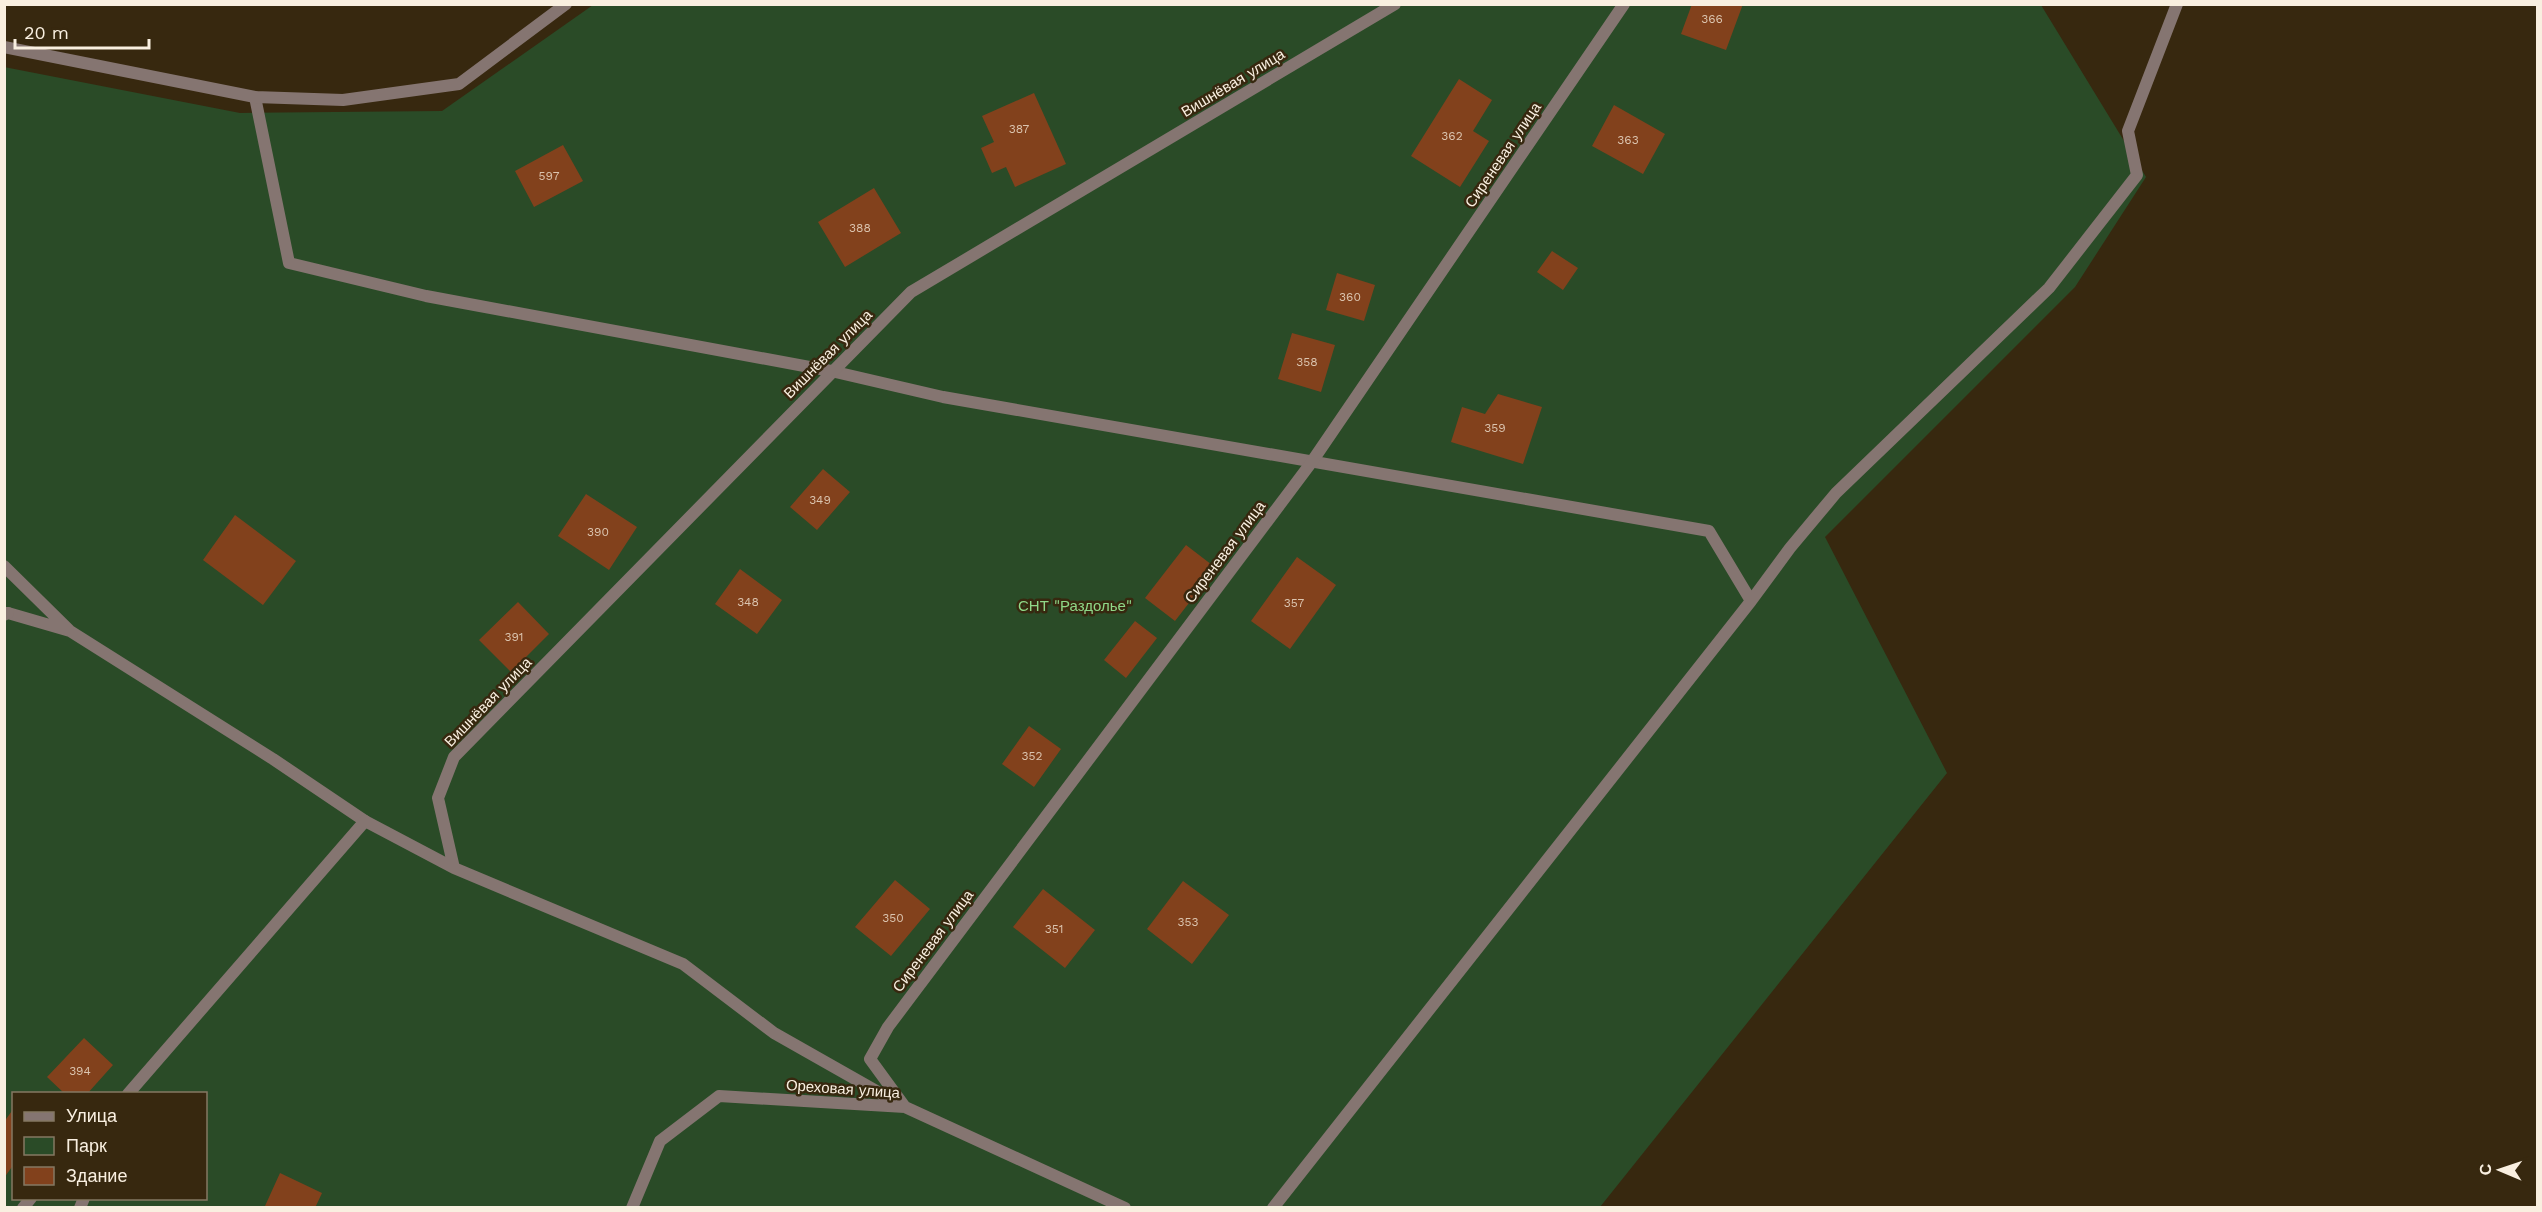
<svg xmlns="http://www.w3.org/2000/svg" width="2542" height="1212" font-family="'Work Sans',sans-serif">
<rect width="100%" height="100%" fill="#37280f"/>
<path fill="#2a4b27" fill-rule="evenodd" d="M593 5H2041L2146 177 2075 287 1825 537 1947 773 1600 1207H5L4 67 240 113 442 111ZM14 1094H206V1198H14Z"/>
<path fill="#82411c" d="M1692 4H1743L1726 50 1681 34Z
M1459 79 1492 100 1473 131 1489 141 1460 187 1411 156Z
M1034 93 1066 164 1015 187 1006 167 992 173 981 148 994 142 982 116Z
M1614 105 1665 134 1643 174 1592 146Z
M563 145 583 181 534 207 515 171Z
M874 188 901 233 845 267 818 222Z
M1552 251 1578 268 1563 290 1537 272Z
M1337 273 1375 285 1364 321 1326 310Z
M1292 333 1335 345 1321 392 1278 379Z
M1498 394 1542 407 1523 464 1451 442 1462 407 1485 414Z
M823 469 850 492 817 530 790 507Z
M586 494 637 527 609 570 558 536Z
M235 515 296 561 263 605 203 560Z
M1186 545 1216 568 1175 621 1145 598Z
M1297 557 1336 585 1290 649 1251 621Z
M740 569 782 600 757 634 715 604Z
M518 602 549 634 511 672 479 640Z
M1135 621 1157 638 1126 678 1104 660Z
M1029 726 1061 749 1034 787 1002 764Z
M895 880 930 909 891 956 855 927Z
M1183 881 1229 915 1192 964 1147 929Z
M1043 889 1095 930 1065 968 1013 927Z
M84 1038 113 1065 87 1094H65L47 1077Z
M14 1108V1164L4 1178V1122Z
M280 1173 322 1193 315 1208 265 1206Z"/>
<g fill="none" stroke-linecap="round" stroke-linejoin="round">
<path stroke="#857571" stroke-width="12" d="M255 97 289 263 426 296 831 371 943 397 1709 531 1751 601 1273 1208
M4 566 69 630
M1751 601 1790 548 1836 493 2049 288 2137 175 2128 131 2177 4
M4 615 8 613 70 631 273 759 365 821"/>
<path stroke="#857571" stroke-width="12" d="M4 47 255 97 343 100 459 84 566 4
M4 613H8
M454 868 438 798 454 757 911 292 1395 4
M128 1094 365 821 454 868 683 964 774 1033 901 1105
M905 1107 870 1059 888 1027 1311 463 1624 4
M23 1208 31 1198
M80 1208 84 1198
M632 1208 660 1141 719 1096 905 1107 1125 1208"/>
</g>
<g text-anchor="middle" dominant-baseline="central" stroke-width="5" stroke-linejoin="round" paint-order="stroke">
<g font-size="12" fill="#dbc4af">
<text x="1712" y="19">366</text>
<text x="1019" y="129">387</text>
<text x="1452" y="136">362</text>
<text x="1628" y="140">363</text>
<text x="549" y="176">597</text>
<text x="860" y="228">388</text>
<text x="1350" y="297">360</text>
<text x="1307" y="362">358</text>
<text x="1495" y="428">359</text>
<text x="820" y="500">349</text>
<text x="598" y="532">390</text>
<text x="748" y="602">348</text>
<text x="1294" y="603">357</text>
<text x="514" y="637">391</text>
<text x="1032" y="756">352</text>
<text x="893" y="918">350</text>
<text x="1188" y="922">353</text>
<text x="1054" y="929">351</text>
<text x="80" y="1071">394</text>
</g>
<g font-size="15" fill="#f9efe0" stroke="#37280f">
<text transform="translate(1233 83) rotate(-31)">Вишнёвая улица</text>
<text transform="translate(1503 155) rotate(-56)">Сиреневая улица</text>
<text transform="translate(828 354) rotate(-45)">Вишнёвая улица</text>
<text transform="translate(1225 552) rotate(-53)">Сиреневая улица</text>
<text transform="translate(488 702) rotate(-46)">Вишнёвая улица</text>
<text transform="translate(933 941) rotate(-53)">Сиреневая улица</text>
<text transform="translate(843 1089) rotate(4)">Ореховая улица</text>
</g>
<g font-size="15" fill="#8fd888" stroke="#37280f">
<text x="1075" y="606">СНТ "Раздолье"</text>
</g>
</g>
<rect width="2542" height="1212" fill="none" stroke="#f9efe0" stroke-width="12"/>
<rect x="12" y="1092" width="195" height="108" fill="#37280f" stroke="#857863" stroke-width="1.5"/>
<rect x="24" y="1112" width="30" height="9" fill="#857571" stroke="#857863" stroke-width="1.5"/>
<text x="66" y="1122" font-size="18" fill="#f9efe0">Улица</text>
<rect x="24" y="1137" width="30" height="18" fill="#2a4b27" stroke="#857863" stroke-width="1.5"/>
<text x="66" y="1152" font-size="18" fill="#f9efe0">Парк</text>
<rect x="24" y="1167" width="30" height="18" fill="#82411c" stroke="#857863" stroke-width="1.5"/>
<text x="66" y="1182" font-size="18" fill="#f9efe0">Здание</text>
<g transform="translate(2500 1170) rotate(272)" stroke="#37280f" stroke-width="4.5" paint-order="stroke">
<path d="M0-4.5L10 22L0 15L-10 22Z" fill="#f9efe0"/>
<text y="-9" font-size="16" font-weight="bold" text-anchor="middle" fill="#f9efe0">С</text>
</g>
<path d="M15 39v9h134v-9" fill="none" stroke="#f9efe0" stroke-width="3"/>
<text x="24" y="39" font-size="18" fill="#f9efe0" stroke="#37280f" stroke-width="4.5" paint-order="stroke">20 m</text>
</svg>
